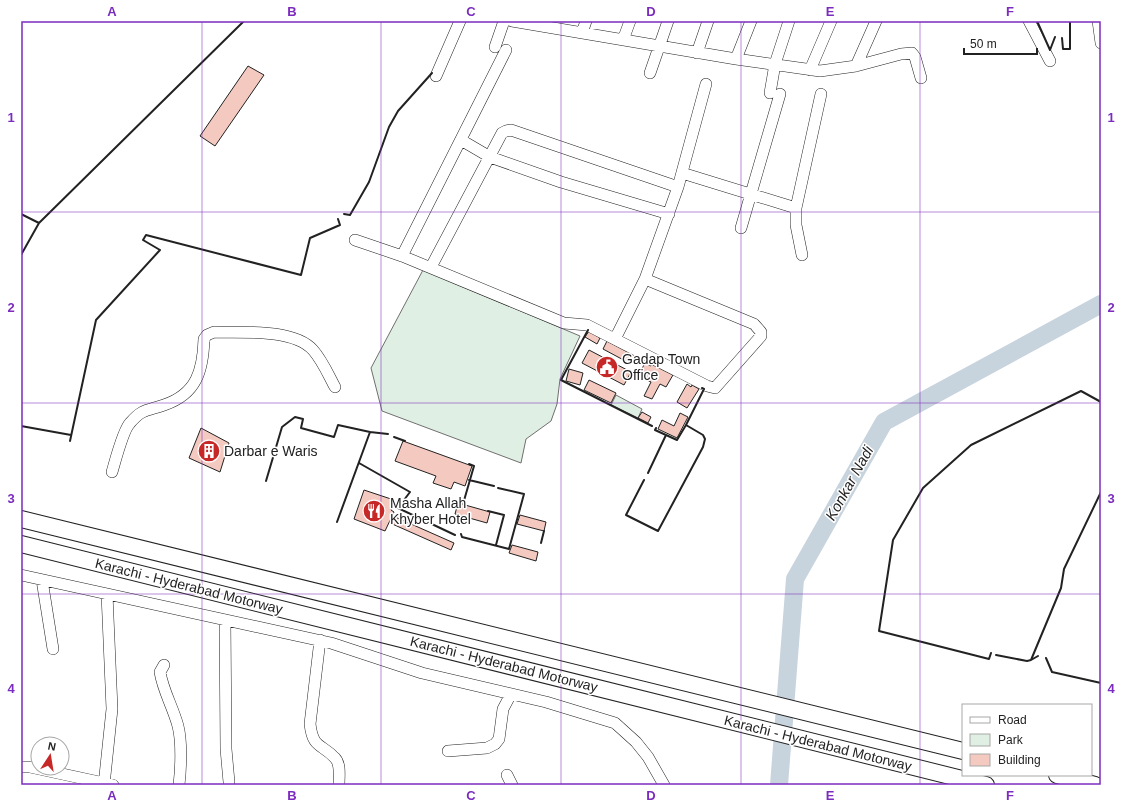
<svg xmlns="http://www.w3.org/2000/svg" width="1122" height="806" font-family="Helvetica,sans-serif">
<rect width="100%" height="100%" fill="#fff"/>
<path fill="#e0efe3" stroke="#6f6f6f" d="M423 270 580 336 560 379 557 404 551 421 526 439 521 463 382 411 371 368Z
M616 395 642 409 638 418 611 405Z"/>
<g fill="none" stroke-linecap="round" stroke-linejoin="round">
<path stroke="#c7d3dd" stroke-width="18" d="M779 785 795 579 884 422 1101 304"/>
</g>
<path fill="#f3c9c0" stroke="#222" d="M248 66 264 75 215 146 200 136Z
M589 331 600 338 597 344 585 337Z
M607 341 635 356 631 364 603 349Z
M589 350 631 372 624 385 582 363Z
M645 363 651 366V364L673 375 666 387 660 384 652 399 644 396 651 382 638 376Z
M569 369 583 373 580 385 566 381Z
M589 380 616 393 611 403 584 390Z
M687 384 691 387 692 385 699 389 687 408 677 402Z
M642 412 651 417 648 423 638 418Z
M680 413 688 417 677 438 658 429 662 420 674 426Z
M201 428 229 443 220 472 189 458Z
M403 441 472 466 465 486 454 482 451 489 433 483 436 476 395 461Z
M364 490 394 500 391 510 394 512 385 531 354 519Z
M458 503 490 512 487 523 455 514Z
M520 515 546 522 544 531 517 524Z
M393 516 454 543 451 550 390 523Z
M512 545 538 552 536 561 509 553Z"/>
<g fill="none" stroke-linecap="round" stroke-linejoin="round">
<g stroke="#222" stroke-width="12">
<path id="minor" d="M512 21 736 59 820 71 856 66 901 54 912 53 915 57 921 78
M1029 21 1050 61
M1098 21 1101 43
M582 33 586 21
M623 40 630 21
M495 47 504 21
M697 53 708 21
M736 59 751 21
M856 66 876 21
M810 70 831 21
M650 73 668 21
M436 76 460 21
M770 93 775 64 789 21
M461 140 490 157 561 182 669 214
M682 173 796 208
M741 228 780 94
M355 240 402 256 564 323 587 325 707 386 715 388 761 336V332L754 324 645 279
M802 255 796 225V208L821 94
M402 256 506 50
M431 267 502 133 506 131 511 130 678 187
M615 339 645 279 678 187 706 84
M112 472C115 462 123 430 130 423 143 408 147 411 164 405 197 394 203 370 204 339L207 335 214 332C241 333 293 328 313 350 322 360 328 374 335 387
M21 575 331 643 422 673 546 702 615 723 636 742 648 757 664 785
M42 580 53 649
M225 620 226 749 229 782
M320 640 310 724C313 749 321 743 335 758 341 764 339 777 339 785
M164 665 160 672C163 691 173 707 178 726 182 742 181 768 179 785
M448 751 487 748 495 744 499 739 503 709 511 694
M21 767H30L113 785
M507 775 512 785
M104 785 112 709 107 594"/>
</g>
<g stroke="#222" stroke-width="18">
<path id="highway" d="M21 519 963 751
M21 544 986 785
M1057 775 1095 785"/>
</g>
<use href="#minor" stroke="#fff" stroke-width="11"/>
<use href="#highway" stroke="#fff" stroke-width="16"/>
<path stroke="#222" stroke-width="2" d="M1037 21 1050 50 1055 37
M1062 38 1063 49H1070V21
M21 214 39 223
M344 214 350 215 369 182 389 127 398 111 432 73
M21 255 39 223 244 21
M588 330 561 380 652 426
M686 425 704 389 702 388
M21 426 71 435
M656 428 655 430 666 435
M370 432 388 434
M394 437 405 441
M70 441 96 320 160 250 143 240 146 235 301 275 310 238 340 225 338 219
M359 463 410 492 398 508 455 535
M469 480 494 486
M644 480 626 515 658 531 703 447 705 439 703 435 686 425 677 440 666 435 648 473
M266 481 282 427 295 417 303 419 301 428 334 437 338 425 370 432 337 522
M463 504 474 466 469 464
M488 511 504 515 496 545
M461 534 462 537 509 549 524 494 498 488
M541 543 544 531
M991 653 989 659 879 631 893 540 923 488 971 445 1081 391 1101 402
M996 655 1027 661 1031 660
M1038 656 1031 660 1061 588 1064 569 1101 492
M1046 658 1052 672 1101 683"/>
</g>
<path fill="none" stroke="#7b2cbf" stroke-width="1" stroke-opacity="0.55" d="M202 21V785M381 21V785M561 21V785M741 21V785M920 21V785M21 212H1101M21 403H1101M21 594H1101"/>
<defs>
<g id="civic-disc" transform="scale(1.15)"><circle r="9.5" fill="#c62828" stroke="#fff"/><path d="M-.6-6.5H3V-4.5H.6V-3L4-1V1h2V6H-6V1h2V-1L-.6-3ZM-1.2 2.5V6h2.4V2.5Z" fill="#fff"/></g>
<g id="building-disc" transform="scale(1.15)"><circle r="9.5" fill="#c62828" stroke="#fff"/><path d="M-4-6H4V6H1V3H-1V6H-4ZM-2.5-4.3h1.7v1.8h-1.7ZM.8-4.3h1.7v1.8H.8ZM-2.5-1h1.7V.8h-1.7ZM.8-1h1.7V.8H.8Z" fill="#fff"/></g>
<g id="restaurant-disc" transform="scale(1.15)"><circle r="9.5" fill="#c62828" stroke="#fff"/><path d="M-5-6h1v4h1v-4h1v4h1v-4h1v5L-1.5 .5V6h-2V.5L-5-1ZM5-6V6H3V1.5H1.5Q1.5-4 5-6Z" fill="#fff"/></g>
</defs>
<g fill-rule="evenodd">
<use href="#civic-disc" x="607" y="367"/>
<use href="#building-disc" x="209" y="451"/>
<use href="#restaurant-disc" x="374" y="511"/>
</g>
<g text-anchor="middle" dominant-baseline="central" stroke-width="3" stroke-linejoin="round" paint-order="stroke">
<g font-size="14" fill="#222" stroke="#fff" text-anchor="start">
<text x="622" y="359">Gadap Town<tspan x="622" dy="16">Office</tspan></text>
<text x="224" y="451">Darbar e Waris</text>
<text x="390" y="503">Masha Allah<tspan x="390" dy="16">Khyber Hotel</tspan></text>
</g>
<g font-size="14" fill="#222" stroke="#fff">
<text transform="translate(189 586) rotate(14)">Karachi - Hyderabad Motorway</text>
<text transform="translate(504 664) rotate(14)">Karachi - Hyderabad Motorway</text>
<text transform="translate(818 743) rotate(14)">Karachi - Hyderabad Motorway</text>
</g>
<g font-size="15" font-style="italic" fill="#222" stroke="#fff">
<text transform="translate(849 483) rotate(-61)">Konkar Nadi</text>
</g>
</g>
<rect width="1122" height="806" fill="none" stroke="#ffffff" stroke-width="44"/>
<rect x="962" y="704" width="130" height="72" fill="#ffffff" stroke="#a7a7a7"/>
<rect x="970" y="717" width="20" height="6" fill="#ffffff" stroke="#a7a7a7"/>
<text x="998" y="724" font-size="12" fill="#222222">Road</text>
<rect x="970" y="734" width="20" height="12" fill="#e0efe3" stroke="#a7a7a7"/>
<text x="998" y="744" font-size="12" fill="#222222">Park</text>
<rect x="970" y="754" width="20" height="12" fill="#f3c9c0" stroke="#a7a7a7"/>
<text x="998" y="764" font-size="12" fill="#222222">Building</text>
<g transform="translate(50 756) rotate(12)"><circle r="19" fill="#ffffff" stroke="#a7a7a7"/>
<path d="M0-3L7 15L0 10L-7 15Z" fill="#c62828"/>
<text y="-6" font-size="11" font-weight="bold" text-anchor="middle" fill="#222222">N</text>
</g>
<path d="M964 48v6h73v-6" fill="none" stroke="#222222" stroke-width="2"/>
<text x="970" y="48" font-size="12" fill="#222222" stroke="#ffffff" stroke-width="3" paint-order="stroke">50 m</text>
<rect x="22" y="22" width="1078" height="762" fill="none" stroke="#7b2cbf" stroke-width="1.5"/>
<g font-size="13" text-anchor="middle" font-weight="bold" fill="#7b2cbf">
<text x="112" y="16">A</text>
<text x="292" y="16">B</text>
<text x="471" y="16">C</text>
<text x="651" y="16">D</text>
<text x="830" y="16">E</text>
<text x="1010" y="16">F</text>
<text x="11" y="122">1</text>
<text x="1111" y="122">1</text>
<text x="11" y="312">2</text>
<text x="1111" y="312">2</text>
<text x="11" y="503">3</text>
<text x="1111" y="503">3</text>
<text x="11" y="693">4</text>
<text x="1111" y="693">4</text>
<text x="112" y="800">A</text>
<text x="292" y="800">B</text>
<text x="471" y="800">C</text>
<text x="651" y="800">D</text>
<text x="830" y="800">E</text>
<text x="1010" y="800">F</text>
</g>
</svg>
